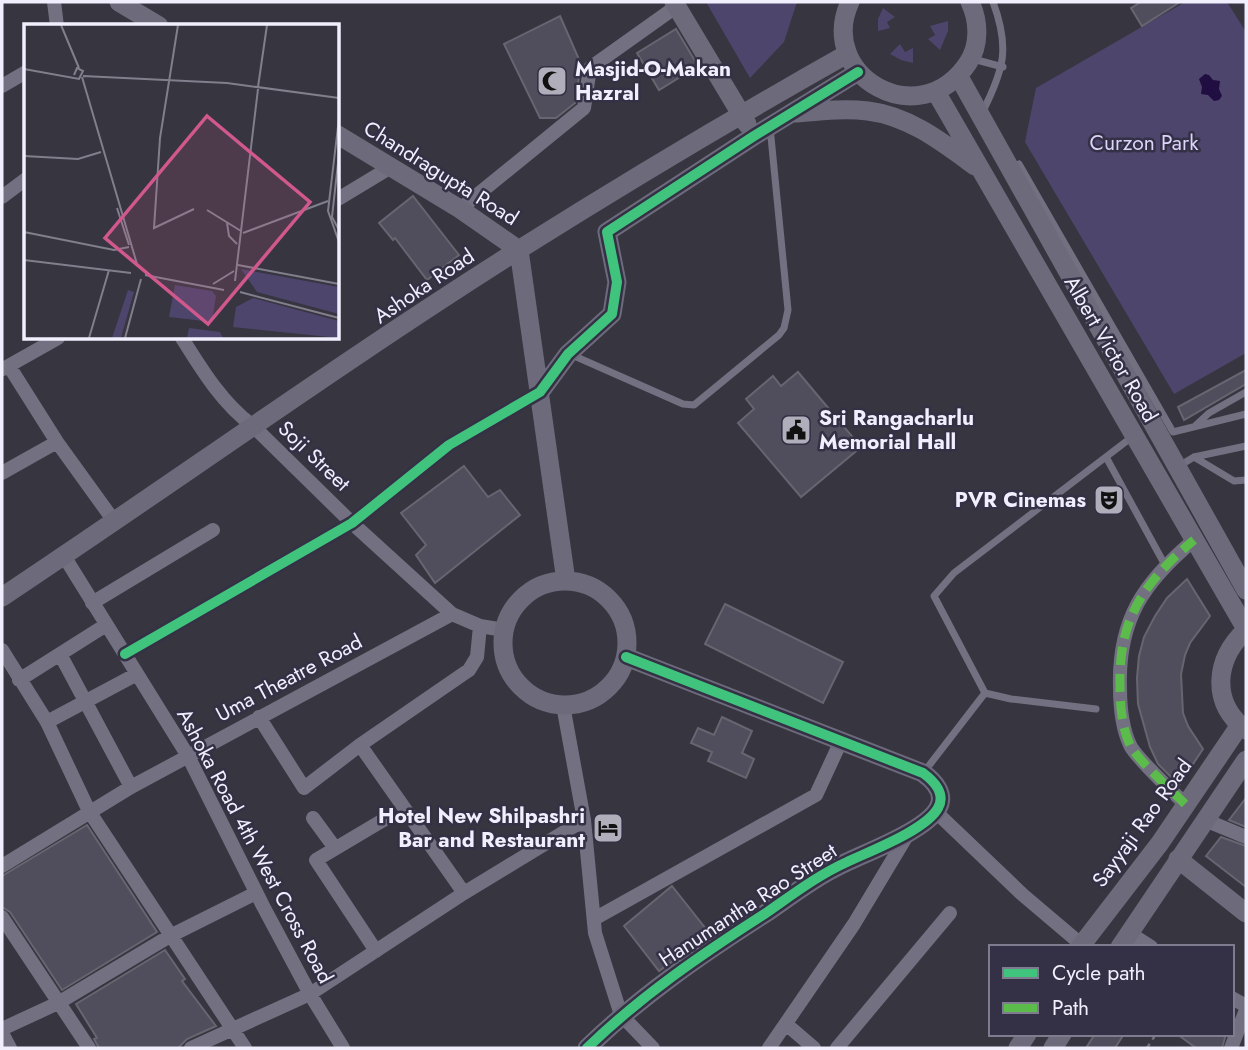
<svg xmlns="http://www.w3.org/2000/svg" width="1248" height="1050" font-family="Jost,sans-serif">
<rect width="100%" height="100%" fill="#373540"/>
<path fill="#4d456c" d="M706 2H797L784 42 750 78Z
M1185 2H1227L1246 32V353L1174 394 1025 142 1036 88Z
M883 8 895 17 887 22 890 28 878 31V19Z
M948 21V31L940 50 928 39 935 35 930 26Z
M900 44 905 52 913 48V63L901 60 890 54Z"/>
<path fill="#200d42" d="M1205 74 1209 75 1213 80 1220 81 1219 89 1222 96 1219 100 1214 101 1208 95 1201 94 1202 87 1199 79Z"/>
<path fill="#504d5d" stroke="#67656f" stroke-width="2" d="M1141 2H1180L1142 26 1131 8Z
M560 16 581 64 575 103 556 118H540L504 44Z
M676 29 698 66 659 90 637 53Z
M413 196 459 255 427 280 395 238 393 240 379 223Z
M1246 370V384L1184 420 1178 407Z
M798 372 861 447 801 497 738 423 754 409 746 399 773 376 781 386Z
M464 466 488 497 500 490 520 515 435 583 416 555 426 545 401 513Z
M1187 579 1210 616 1190 643 1185 655 1181 674 1183 713 1188 726 1203 749 1179 785 1158 764 1150 747 1138 704 1137 678 1139 656 1144 637 1155 616 1167 598Z
M725 604 843 662 823 703 705 644Z
M722 717 752 731 742 753 754 759 746 778 708 761 712 752 691 743 698 728 714 735Z
M1246 798V827L1229 820Z
M87 825 157 932 62 990 10 912 2 907V876Z
M1221 837 1246 846V887L1206 856Z
M672 886 710 934 659 971 624 926Z
M165 950 185 979 182 981 216 1026 187 1039 178 1048H99L94 1039 97 1038 76 1004Z
M1095 1034H1124L1115 1048H1086Z
M1177 1034H1226L1222 1048H1196Z"/>
<g fill="none" stroke-linecap="round" stroke-linejoin="round">
<path stroke="#72707c" stroke-width="2.5" stroke-dasharray="5 5" stroke-linecap="butt" d="M1147 1048 1156 1034"/>
<path stroke="#737181" stroke-width="7" d="M973 59 1003 67
M983 111C1004 69 1010 48 993 2
M1019 164 1173 432 1246 414
M572 355 683 404 694 405 779 335 784 328 788 310 770 127
M1196 425 1209 413 1246 392
M1106 457 1165 565
M1194 457 1234 481 1246 480
M1179 466 1194 457 1246 446
M985 693 934 596 954 573 1132 437
M924 772 985 693 1011 699 1096 709"/>
<path stroke="#737181" stroke-width="14" d="M54 2 57 26
M2 86 26 72
M2 197 26 179
M338 199 391 167
M460 209 584 108 590 68 677 6
M182 338C202 370 222 403 253 426L352 523 452 614 480 626 504 630
M9 366 57 442 114 521
M3 369 58 338
M2 473 57 442
M64 556 188 756 263 906 310 994 343 1048
M92 603 213 530
M2 650 47 722 89 811 245 1048
M60 654 131 787
M125 654 352 523 449 445 540 392
M19 680 106 625
M563 705 584 820 595 933 621 1015 653 1048
M259 717 304 788 360 745 469 670 477 657 480 626
M47 722 137 674
M360 745 464 893
M1185 804C1173 792 1135 757 1130 745 1122 728 1120 705 1120 687 1118 619 1144 582 1194 540
M936 812 1023 895 1082 945
M313 818 335 848
M1205 820 1246 837
M2 866 131 787 452 614
M2 917 89 1048
M594 919 816 795 841 741
M1129 933 1151 947
M376 951 316 860 385 819
M1232 998 1246 1006
M786 1024 814 1048
M2 1029 58 1003 170 936 256 893
M2 1033 10 1048
M191 1048 310 994 464 893 584 820
M769 1048 854 924 908 834
M837 1048 950 913
M1231 1048 1246 1010"/>
<path stroke="#6d6b7b" stroke-width="19" d="M119 2 159 26
M674 2 747 124
M850 2C816 75 919 136 968 63 980 45 979 21 970 2
M959 77 1246 590
M936 92 1246 629
M796 113C819 111 844 108 868 111 909 116 942 142 975 166
M338 135 460 209 519 250
M519 250 566 581
M540 392 568 354 612 314 617 282 607 232 754 136 858 72
M503 643a62 62 0 1 1 124 0a62 62 0 1 1-124 0Z
M2 597C175 482 344 360 520 249 628 181 737 116 847 54
M1246 630C1215 659 1210 702 1246 730
M1178 859 1246 913
M1080 947 1160 843 1240 725
M1120 947 1246 760
M587 1048C642 995 702 954 766 913 792 895 818 875 847 862 870 851 926 830 938 808 946 794 934 781 923 773L626 657
M1018 1048 1027 1034
M1053 1048 1062 1034"/>
<path stroke="#5cbc4b" stroke-width="9" stroke-dasharray="18 9" stroke-linecap="butt" d="M1185 804C1173 792 1135 757 1130 745 1122 728 1120 705 1120 687 1118 619 1144 582 1194 540"/>
<g stroke="#343045" stroke-width="15">
<path id="cycleway" d="M125 654 352 523 449 445 540 392 568 354 612 314 617 282 607 232 754 136 858 72
M587 1048C642 995 702 954 766 913 792 895 818 875 847 862 870 851 926 830 938 808 946 794 934 781 923 773L626 657"/>
</g>
<use href="#cycleway" stroke="#40c37c" stroke-width="10"/>
</g>
<defs>
<g id="mosque-square" transform="scale(1.575)"><rect x="-9" y="-9" width="18" height="18" rx="4" fill="#b0aebb" stroke="#343045"/><path d="M3.5-4.9A6 6 0 1 0 3.5 4.9A5 5 0 1 1 3.5-4.9Z" fill="#111"/></g>
<g id="civic-square" transform="scale(1.575)"><rect x="-9" y="-9" width="18" height="18" rx="4" fill="#b0aebb" stroke="#343045"/><path d="M-.6-6.5H3V-4.5H.6V-3L4-1V1h2V6H-6V1h2V-1L-.6-3ZM-1.2 2.5V6h2.4V2.5Z" fill="#111"/></g>
<g id="theatre-square" transform="scale(1.575)"><rect x="-9" y="-9" width="18" height="18" rx="4" fill="#b0aebb" stroke="#343045"/><path d="M-5-5.5Q0-4 5-5.5V0Q5 5 0 6Q-5 5-5 0ZM-3.3-2.5H-1v1.5H-3.3ZM1-2.5H3.3v1.5H1ZM-2.8 1Q0 5.5 2.8 1Z" fill="#111"/></g>
<g id="hotel-square" transform="scale(1.575)"><rect x="-9" y="-9" width="18" height="18" rx="4" fill="#b0aebb" stroke="#343045"/><path d="M-6-4.5h1.5V1H6V5H4.5V3h-9V5H-6ZM-4 0a1.8 1.8 0 1 1 3.6 0ZM.5 0V-2.5h3Q6-2.5 6 0Z" fill="#111"/></g>
</defs>
<g fill-rule="evenodd">
<use href="#mosque-square" x="552" y="81"/>
<use href="#civic-square" x="796" y="430"/>
<use href="#theatre-square" x="1109" y="500"/>
<use href="#hotel-square" x="608" y="828"/>
</g>
<g text-anchor="middle" dominant-baseline="central" stroke-width="5" stroke-linejoin="round" paint-order="stroke">
<g font-size="21" font-weight="bold" fill="#f1effd" stroke="#343045" text-anchor="start">
<text x="575" y="69">Masjid-O-Makan<tspan x="575" dy="24">Hazral</tspan></text>
<text x="819" y="418">Sri Rangacharlu<tspan x="819" dy="24">Memorial Hall</tspan></text>
<text x="1086" y="500" text-anchor="end">PVR Cinemas</text>
<text x="585" y="816" text-anchor="end">Hotel New Shilpashri<tspan x="585" dy="24">Bar and Restaurant</tspan></text>
</g>
<g font-size="21" fill="#dcd5fb" stroke="#343045">
<text x="1144" y="143">Curzon Park</text>
</g>
<g font-size="21" fill="#f1effd" stroke="#343045">
<text transform="translate(441 173) rotate(32)">Chandragupta Road</text>
<text transform="translate(424 286) rotate(-34)">Ashoka Road</text>
<text transform="translate(1111 349) rotate(60)">Albert Victor Road</text>
<text transform="translate(314 456) rotate(44)">Soji Street</text>
<text transform="translate(289 678) rotate(-28)">Uma Theatre Road</text>
<text transform="translate(1142 823) rotate(-54)">Sayyaji Rao Road</text>
<text transform="translate(255 846) rotate(62)">Ashoka Road 4th West Cross Road</text>
<text transform="translate(748 905) rotate(-33)">Hanumantha Rao Street</text>
</g>
</g>
<g transform="translate(24 24)">
<rect width="315" height="315" fill="#373540"/>
<path d="M217 245 315 263V290L233 268ZM151 261 188 267 192 272 188 298 145 293ZM104 266 110 268 97 314H88ZM229 274 315 297V314L209 303 212 283ZM165 304 196 308 199 314H163Z" fill="#4d456c"/>
<path fill="none" stroke="#817f8c" stroke-width="2" d="M37 1 55 44M154 1 136 114 130 204 170 185M0 45 55 55 59 47 53 44 50 51M59 52 203 59 315 74M58 53 113 240M234 63 243 1M315 94 304 187 315 218M315 130 308 193 315 206M0 132 54 135 77 128M93 184 105 221M183 186 217 207M203 199 205 212 213 220M0 208 90 226 105 223M219 209 304 177M0 236 107 249M214 241 315 260M121 251 200 266M211 257 234 65M189 260 210 247M216 268 315 294M65 314 85 246M101 314 117 255"/>
<path fill="#d0588c" fill-opacity="0.15" stroke="#d0588c" stroke-width="3.5" d="M183 92 286 178 184 300 81 214Z"/>
<rect width="315" height="315" fill="none" stroke="#f1effd" stroke-width="3.5"/>
</g>
<rect width="1248" height="1050" fill="none" stroke="#f1effd" stroke-width="7"/>
<rect x="989" y="945" width="245" height="91" fill="#343045" stroke="#807c8f" stroke-width="2"/>
<rect x="1003" y="968" width="35" height="10" fill="#40c37c" stroke="#807c8f" stroke-width="2"/>
<text x="1052" y="980" font-size="21" fill="#f1effd">Cycle path</text>
<rect x="1003" y="1003" width="35" height="10" fill="#5cbc4b" stroke="#807c8f" stroke-width="2"/>
<text x="1052" y="1015" font-size="21" fill="#f1effd">Path</text>
</svg>
